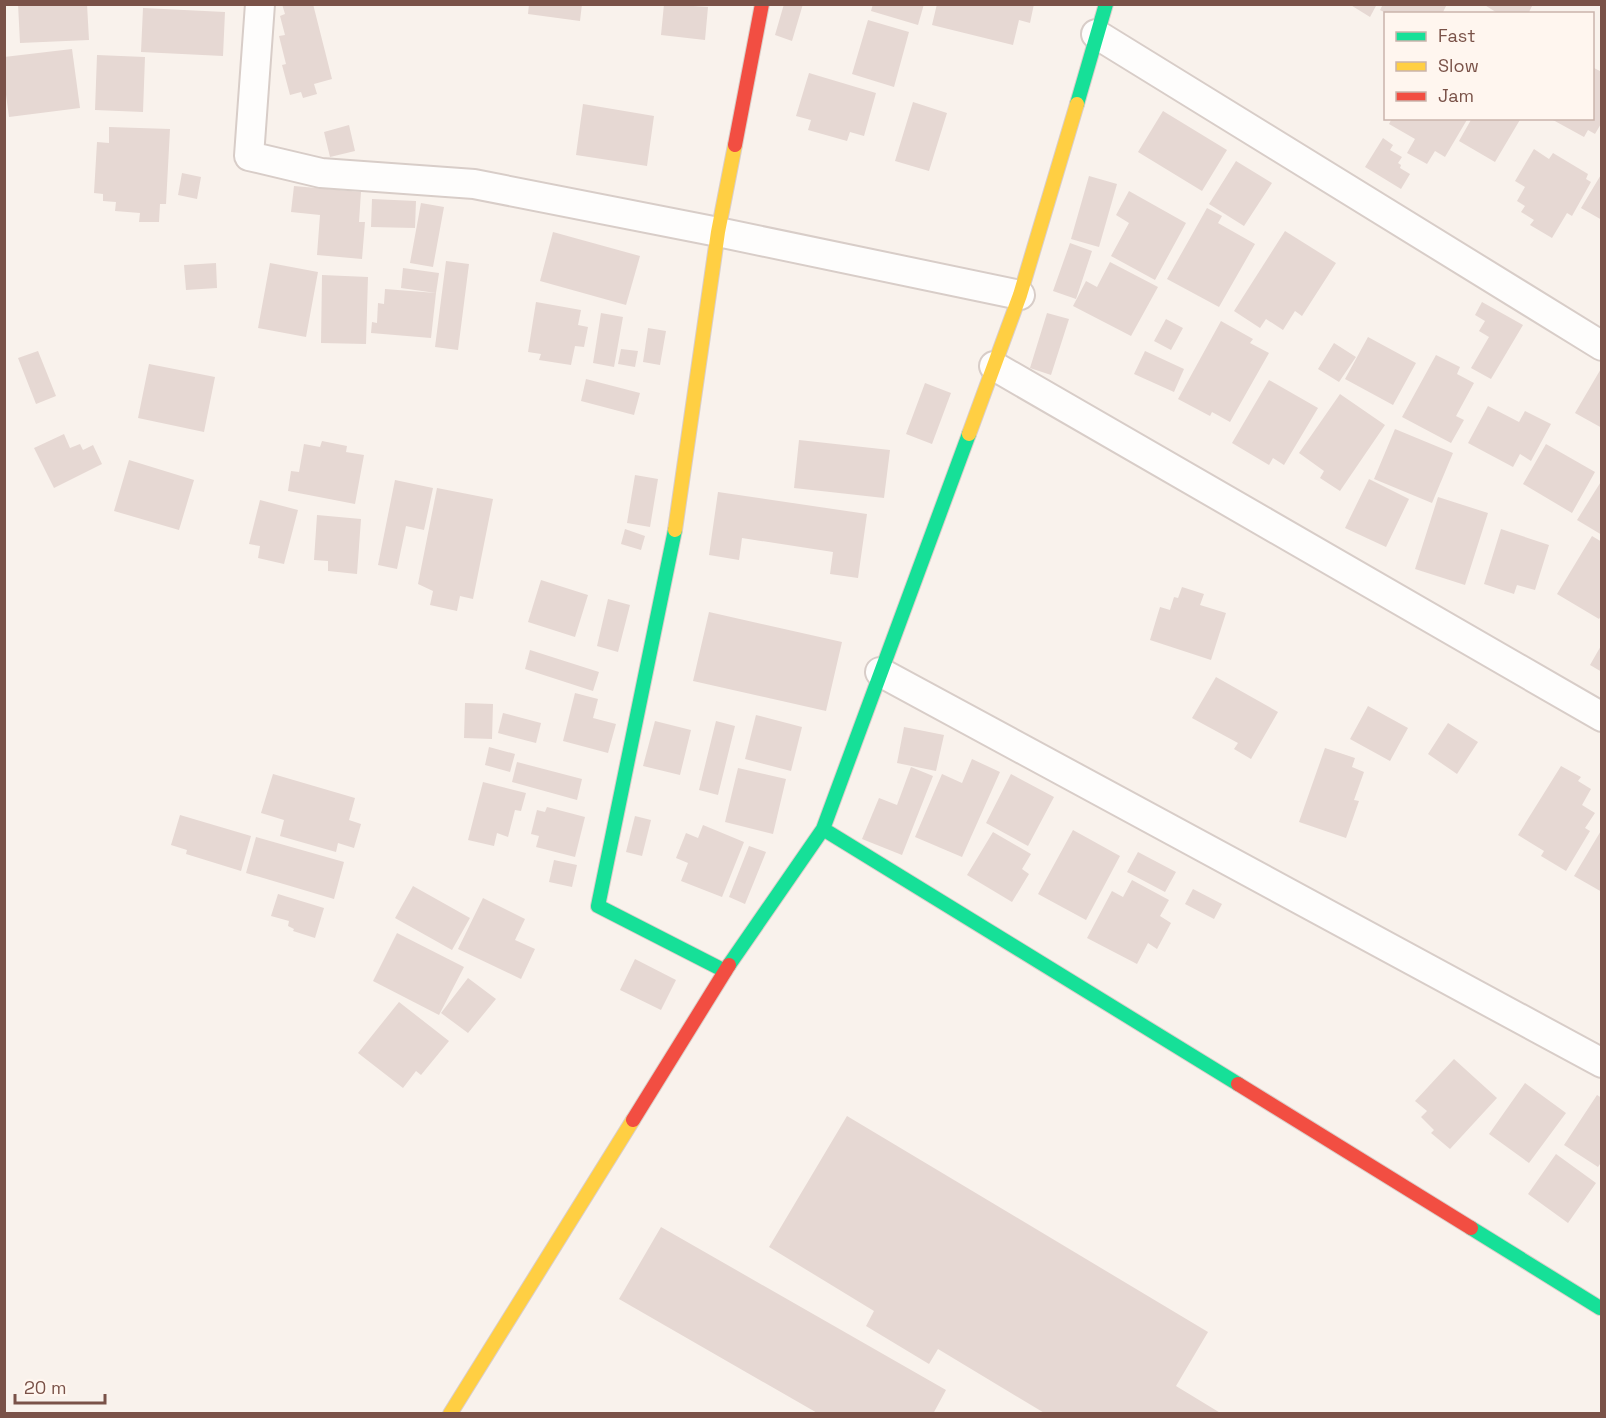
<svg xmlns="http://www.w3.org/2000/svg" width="1606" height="1418" font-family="'Space Grotesk',sans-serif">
<rect width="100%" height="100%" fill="#f9f2ec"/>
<path fill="#e6d8d3" d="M18 4H87L89 40 20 43Z
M282 4H313L332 79 314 84 317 94 303 98 301 92 290 95 282 65 286 64 279 36 285 35 280 16 285 14Z
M529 4H582L580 21 528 14Z
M664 4 708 7 705 40 661 35Z
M784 4H803L792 41 775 35Z
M873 4H924L918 25 871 11Z
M937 4H1034L1030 23 1019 20 1013 45 932 25Z
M1349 4H1377L1370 17Z
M1383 4H1447L1442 14H1388L1380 10Z
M1483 4H1533L1528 14H1499Z
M143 8 225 12 223 56 141 52Z
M868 20 909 32 894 87 852 74Z
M72 49 80 108 9 117 4 80V57Z
M97 55 145 57 143 112 95 110Z
M1592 67 1602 72V122L1595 134 1588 130 1584 137 1553 120 1554 118H1592Z
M809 73 876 93 864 136 850 132 847 141 808 130 811 120 796 116Z
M913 102 947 113 929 171 895 161Z
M583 104 654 116 647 166 576 155Z
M1163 111 1227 150 1202 191 1138 152Z
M1392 118H1468L1445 157 1435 151 1427 164 1407 153 1415 139 1389 124Z
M1472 118H1521L1495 162 1459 141Z
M349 125 355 151 330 157 324 132Z
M109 127 170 129 166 204H160L159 222H139L140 213 115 211 116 202 103 201V194L94 193 97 142 109 143Z
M1383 138 1393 145 1390 150 1402 157 1398 163 1401 165 1400 168 1410 174 1401 189 1365 167Z
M1534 149 1549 159 1553 153 1588 174 1586 179 1591 182 1572 216 1567 213 1552 238 1530 225 1534 220 1521 212 1525 206 1517 201 1525 187 1515 181Z
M1236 161 1272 183 1244 226 1209 204Z
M182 173 201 177 197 199 178 195Z
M1602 173V220L1581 208Z
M1089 176 1117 184 1099 247 1071 239Z
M294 186 361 192 359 222H365L362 259 317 255 320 215 291 212Z
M1129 191 1186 223 1155 280 1111 256 1129 223 1116 215Z
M372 199 416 201 415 228 371 227Z
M421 203 444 207 433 267 410 263Z
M1207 208 1222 216 1218 223 1255 244 1219 307 1167 279Z
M1285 231 1336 263 1302 316 1295 311 1283 330 1266 319 1260 328 1234 311Z
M553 232 640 256 626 305 540 281Z
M1070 243 1092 251 1076 299 1053 291Z
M446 261 469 264 458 350 435 347Z
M1110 262 1158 287 1131 336 1073 306 1086 281 1097 287Z
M216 263 217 288 186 290 184 265Z
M270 263 318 272 306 337 258 328Z
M403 268 439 273 436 293 401 288Z
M322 275 368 277 366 344 321 343Z
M385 289 436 293 431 338 371 333 372 322 377 323 378 303 384 304Z
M536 302 581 310 578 325 588 327 584 347 575 346 571 365 539 360 541 354 528 352Z
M1482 302 1523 325 1491 379 1471 368 1489 337 1479 331 1485 321 1475 315Z
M601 313 623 317 614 367 593 363Z
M1047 313 1069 319 1051 375 1030 368Z
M1166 319 1183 328 1171 350 1154 341Z
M1221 321 1253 339 1250 343 1269 353 1230 422 1212 412 1210 416 1178 399Z
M648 328 666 331 660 365 643 362Z
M1368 337 1416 363 1393 405 1345 379Z
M1334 343 1356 357 1339 382 1318 369Z
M621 349 638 351 635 367 618 364Z
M38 351 56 396 36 404 18 358Z
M1145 351 1184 369 1174 392 1134 374Z
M1436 355 1460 367 1457 374 1474 383 1456 416 1464 420 1451 443 1402 417Z
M149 364 215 377 204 432 138 418Z
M1602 367V428L1575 413Z
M586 379 640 393 634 415 581 401Z
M1269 380 1318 408 1284 465 1273 458 1269 465 1232 443Z
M925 383 951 393 932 444 906 434Z
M1340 394 1385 425 1340 491 1320 478 1324 471 1299 453Z
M1488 406 1519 422 1525 411 1551 424 1531 461 1520 454 1513 467 1468 443Z
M1395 429 1453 453 1432 503 1374 479Z
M64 434 70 448 80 444 83 450 93 445 102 464 54 488 34 448Z
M799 440 890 450 884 498 794 488Z
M322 441 347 446 346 452 364 455 355 504 288 491 291 471 299 472 304 444 320 447Z
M1546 444 1595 472 1572 513 1523 484Z
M129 460 194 480 179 530 114 511Z
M635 475 658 479 650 527 627 523Z
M1369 479 1409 499 1386 547 1345 528Z
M395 480 433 488 424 530 406 526 397 569 378 565Z
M1602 480V535L1577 520Z
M437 488 493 499 473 599 460 596 457 611 430 605 433 591 418 584Z
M718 492 867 514 858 578 830 574 833 552 742 538 739 560 709 555Z
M1438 497 1488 513 1465 585 1415 569Z
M260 500 298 510 284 564 258 558 260 546 249 544Z
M317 515 361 519 357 574 328 571V561L314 560Z
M625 529 645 536 641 550 621 544Z
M1501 529 1549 545 1535 590 1517 585 1514 594 1484 584Z
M1592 536 1602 542V614L1599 619 1557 594Z
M541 580 588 595 575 637 528 622Z
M1182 587 1204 594 1200 605 1226 613 1211 660 1150 640 1160 607 1170 610 1174 597 1178 598Z
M608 599 630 605 618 652 597 646Z
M709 612 842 642 826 711 693 681Z
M1602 644V672L1590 665Z
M530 650 599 672 593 691 525 669Z
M1216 677 1278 712 1251 759 1234 749 1238 743 1192 718Z
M575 693 598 699 593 718 616 724 608 753 563 741Z
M465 703 493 704 492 739 464 738Z
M1368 706 1408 728 1390 761 1350 739Z
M503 713 541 723 536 743 498 733Z
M756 715 802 727 791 771 745 759Z
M655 721 691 730 680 775 643 766Z
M716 721 735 726 718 795 699 790Z
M1448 723 1478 742 1457 774 1428 754Z
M904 727 944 735 936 771 897 763Z
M489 747 515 754 510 772 485 765Z
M1325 748 1355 758 1352 767 1364 772 1354 800 1359 801 1346 838 1299 822Z
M972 759 1000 772 962 857 915 837 942 774 962 783Z
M517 762 582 779 577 800 512 782Z
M1561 766 1581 777 1578 781 1591 789 1582 805 1595 813 1585 828 1590 831 1566 871 1541 856 1544 851 1518 835Z
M911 767 933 776 902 855 862 839 879 798 897 805Z
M738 768 786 779 773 834 725 822Z
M273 774 355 798 349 820 361 824 354 848 338 843 336 852 280 836 284 820 261 813Z
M1011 774 1054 797 1028 846 986 823Z
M483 782 526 793 521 811 515 810 508 837 497 833 494 846 468 840Z
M547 807 585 817 575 857 536 847 539 836 531 834 537 810 545 812Z
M180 815 251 836 241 871 186 854 187 850 171 845Z
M635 816 651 820 642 856 626 852Z
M703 825 744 842 722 897 681 881 688 863 676 858 686 833 698 838Z
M1602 829V892L1574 876Z
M1073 830 1120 856 1086 920 1038 894Z
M993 832 1031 854 1022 869 1029 874 1012 902 967 875Z
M256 837 344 862 334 899 246 873Z
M749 846 766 852 745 904 729 897Z
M1138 852 1176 872 1165 892 1127 872Z
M554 860 577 865 572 887 549 882Z
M1132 880 1169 900 1160 916 1171 923 1157 949 1148 943 1137 964 1087 938 1112 891 1123 897Z
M413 886 470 918 452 950 395 918Z
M1193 889 1222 904 1214 919 1185 904Z
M278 894 324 908 315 938 293 931 294 929 288 926 289 921 271 916Z
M483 898 525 919 515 940 535 949 521 979 458 949Z
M397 933 464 967 439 1015 373 981Z
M635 959 676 980 661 1010 620 990Z
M468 978 496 999 468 1033 441 1013Z
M399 1002 449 1041 421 1075 416 1071 403 1088 358 1053Z
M1454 1059 1497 1098 1450 1149 1431 1133 1434 1130 1421 1117 1427 1111 1415 1101Z
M1525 1083 1566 1113 1529 1163 1489 1134Z
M1597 1095 1602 1098V1161L1598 1167 1564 1145Z
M847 1116 1208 1332 1176 1386 1222 1414H1046L938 1349 929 1364 866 1326 874 1311 769 1247Z
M1556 1154 1596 1183 1568 1223 1528 1194Z
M661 1227 946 1390 933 1414H819L619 1299Z"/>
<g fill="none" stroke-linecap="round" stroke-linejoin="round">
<g stroke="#d8cdc8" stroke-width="32">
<path id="street" d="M260 4 249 156 321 173 474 184 718 232 1020 295
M1096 34 1602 346
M994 366 1602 717
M880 672 1602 1063"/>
</g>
<g stroke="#dacec9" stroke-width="16">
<path id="fast" d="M1077 104 1106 4
M675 530 598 906 725 971
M823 829 1238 1084
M729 965 823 829 969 434
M1471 1228 1600 1308"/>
</g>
<g stroke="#dacec9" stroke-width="16">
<path id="slow" d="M969 434 1020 295 1077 104
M675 530 718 232 735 145
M450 1414 633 1120"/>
</g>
<g stroke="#dacec9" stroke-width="16">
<path id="jam" d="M735 145 762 4
M1238 1084 1471 1228
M633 1120 729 965"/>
</g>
<use href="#street" stroke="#fefdfc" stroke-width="28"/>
<use href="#fast" stroke="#16e098" stroke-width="14"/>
<use href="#slow" stroke="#ffcf43" stroke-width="14"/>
<use href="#jam" stroke="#f24e42" stroke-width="14"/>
</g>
<rect width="1606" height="1418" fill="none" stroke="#7a5248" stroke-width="12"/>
<rect x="1384" y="12" width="210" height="108" fill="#fff6ef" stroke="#cab4ac" stroke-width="1.5"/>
<rect x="1396" y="32" width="30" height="9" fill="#16e098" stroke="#cab4ac" stroke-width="1.5"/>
<text x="1438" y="42" font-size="18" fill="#7a5248">Fast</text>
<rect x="1396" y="62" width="30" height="9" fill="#ffcf43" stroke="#cab4ac" stroke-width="1.5"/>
<text x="1438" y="72" font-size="18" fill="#7a5248">Slow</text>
<rect x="1396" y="92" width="30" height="9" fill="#f24e42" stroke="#cab4ac" stroke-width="1.5"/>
<text x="1438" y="102" font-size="18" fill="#7a5248">Jam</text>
<path d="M15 1394v9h90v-9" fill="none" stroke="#7a5248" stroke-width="3"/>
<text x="24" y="1394" font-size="18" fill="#7a5248" stroke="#fff6ef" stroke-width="4.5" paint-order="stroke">20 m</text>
</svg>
